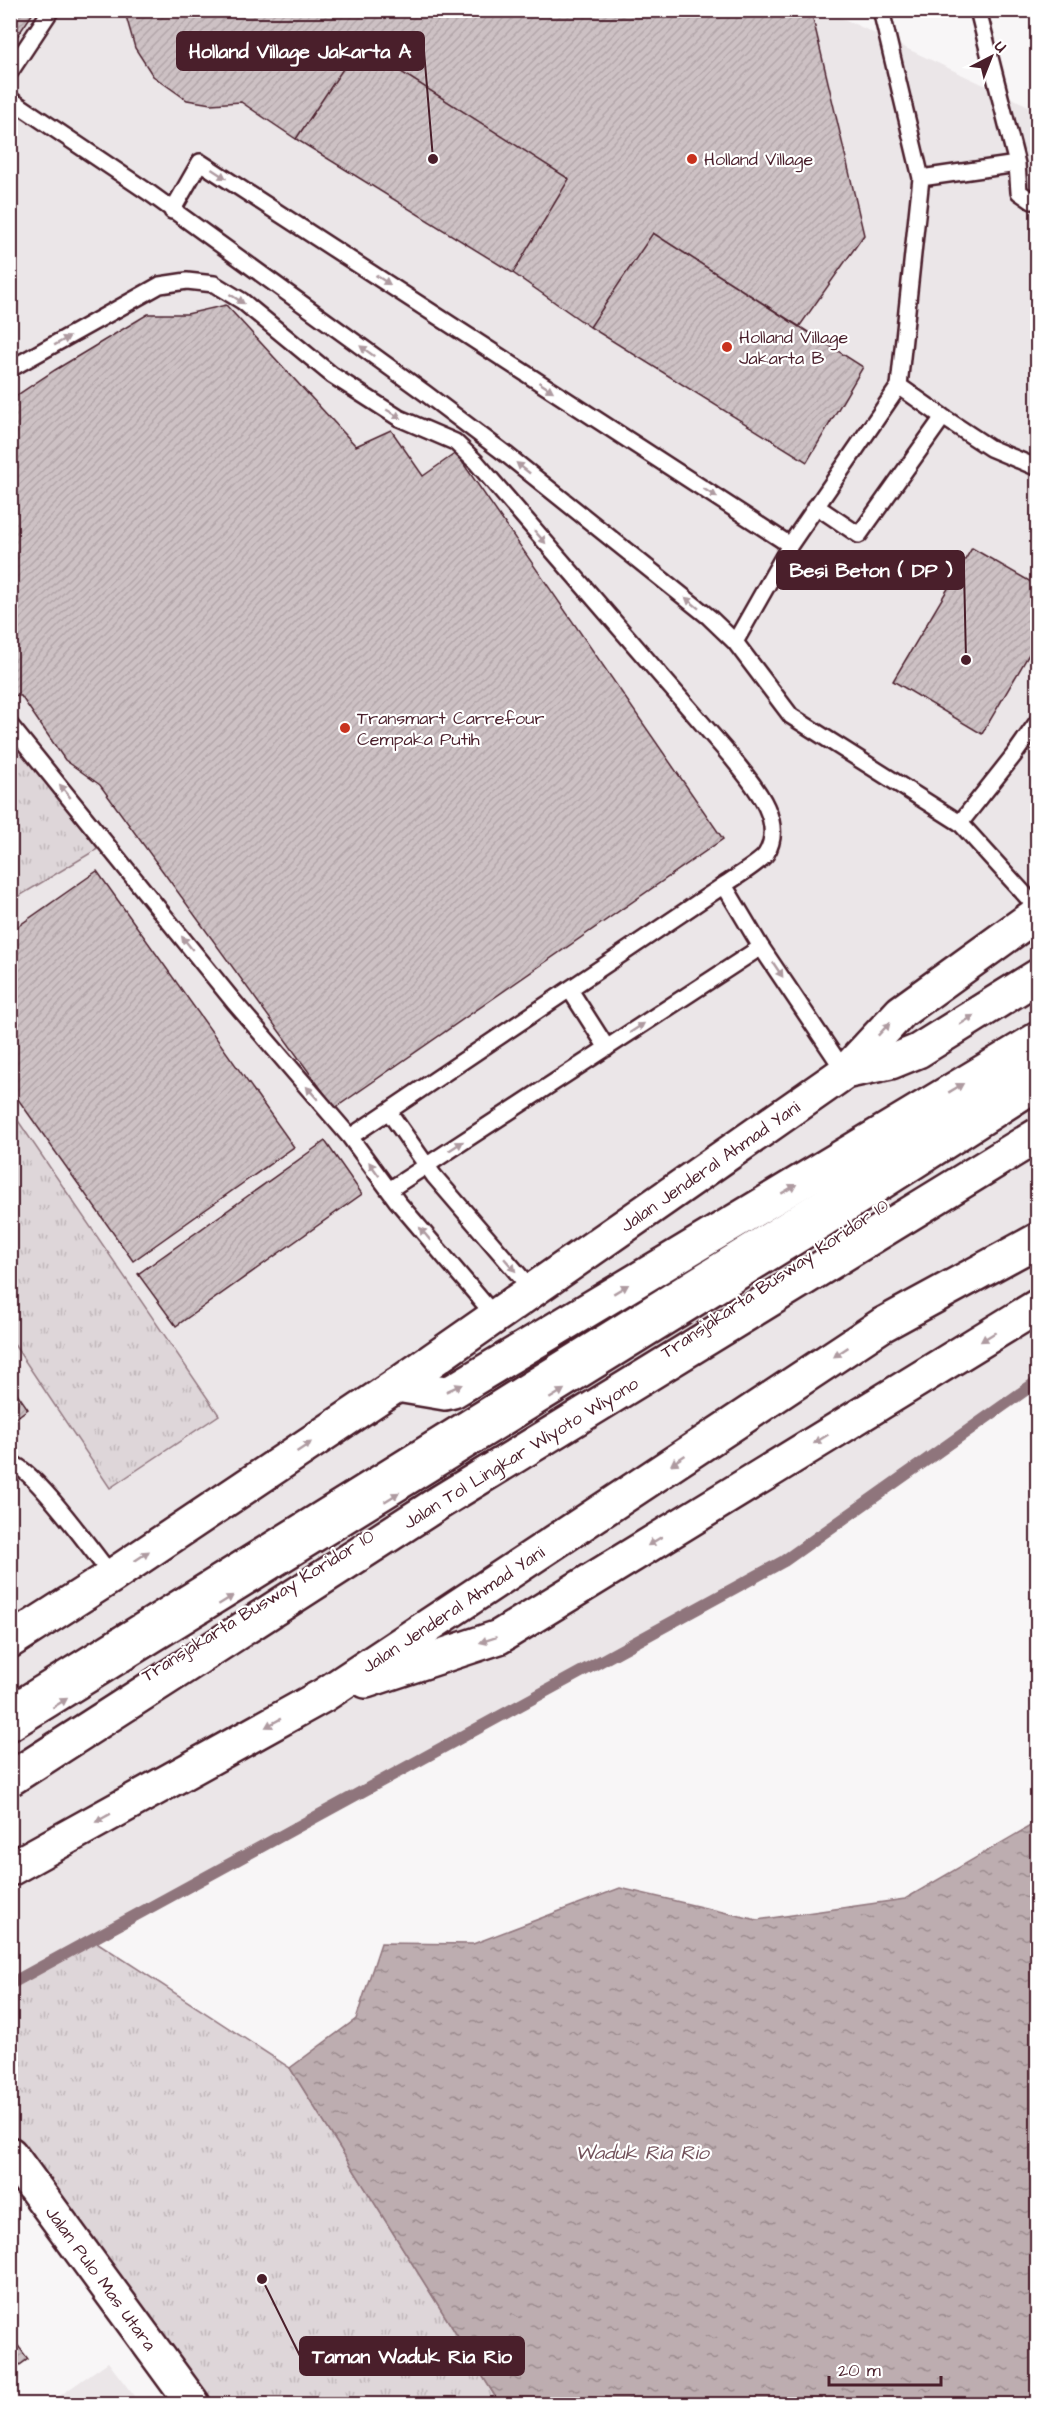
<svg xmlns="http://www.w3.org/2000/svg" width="1048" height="2415" font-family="'Architects Daughter',sans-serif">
<defs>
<pattern id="grass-tufts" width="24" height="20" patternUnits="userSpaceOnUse" patternTransform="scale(1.5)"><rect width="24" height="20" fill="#ded6d9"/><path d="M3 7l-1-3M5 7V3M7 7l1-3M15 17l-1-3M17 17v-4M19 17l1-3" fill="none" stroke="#c0b7ba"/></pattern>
<pattern id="water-ripples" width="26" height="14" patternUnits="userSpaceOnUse" patternTransform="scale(1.5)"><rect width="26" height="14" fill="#bdadb0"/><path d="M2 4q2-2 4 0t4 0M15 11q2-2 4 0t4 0" fill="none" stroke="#9c8c8f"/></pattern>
<pattern id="building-hatch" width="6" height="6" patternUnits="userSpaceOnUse" patternTransform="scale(1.5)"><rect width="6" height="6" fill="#cdc1c4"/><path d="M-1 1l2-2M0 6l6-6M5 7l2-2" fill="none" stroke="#b2a5a9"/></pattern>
</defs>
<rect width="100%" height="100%" fill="#f8f6f7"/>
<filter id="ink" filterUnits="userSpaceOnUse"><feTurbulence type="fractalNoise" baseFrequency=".0167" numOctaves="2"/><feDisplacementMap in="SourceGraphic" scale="12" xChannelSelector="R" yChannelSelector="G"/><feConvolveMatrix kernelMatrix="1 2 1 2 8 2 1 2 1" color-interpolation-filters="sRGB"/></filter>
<g filter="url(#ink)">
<path fill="#ebe6e8" d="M11 11H827L1037 110V1381L784 1561 11 1984Z
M108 2362 140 2404H48Z"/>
<path fill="url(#grass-tufts)" stroke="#947a82" stroke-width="1.5" d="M10 724 114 839 11 901H10Z
M10 1109 219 1415 110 1488 11 1340Z
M92 1939 290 2068 500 2404H193L11 2153 10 1984Z"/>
<path fill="url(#water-ripples)" stroke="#8f747b" stroke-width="1.5" d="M1037 1822V2404H500L290 2068 356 2019 381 1943 473 1944 620 1888 757 1920 905 1899Z"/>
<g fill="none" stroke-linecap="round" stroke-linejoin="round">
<path stroke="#8f747b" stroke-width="12" d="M10 1984 784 1561 1038 1381"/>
</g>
<path fill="url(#building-hatch)" stroke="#4a1f2b" stroke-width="1.5" d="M10 10H35L10 47Z
M127 10H811L864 235 799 327 653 233 590 327 513 273 569 179 359 45 296 139 241 102 211 104 187 100 153 76 135 48 126 16Z
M359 45 569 179 513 273 296 139Z
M653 233 863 367 807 462 590 327Z
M226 305 356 446 391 430 423 476 456 453 723 839 335 1108 100 785 65 760 21 696 10 695V400L55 370 148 314H187Z
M972 548 1038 586V639L982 734 893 681Z
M97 871 294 1147 133 1261 10 1088V932Z
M325 1141 362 1194 176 1326 138 1274Z
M10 1383 28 1409 10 1422Z
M10 2335 28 2359 10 2372Z"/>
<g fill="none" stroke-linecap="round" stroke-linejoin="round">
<g stroke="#4a1f2b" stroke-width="20">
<path id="service" d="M881 10 921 178 899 386
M978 10 1017 164 1019 192 1032 201 1038 200
M10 72 51 10
M10 99 151 194 425 393 507 455 709 617 735 642 791 716 960 823 1038 909
M921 178 1017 164
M172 211 200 162 790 545
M10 369 160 285 187 281 214 284 242 301 332 375 399 418 455 442 476 462 732 758C751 782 787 820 766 854 761 862 733 879 724 885L350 1137
M816 506 859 535 943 417 990 448 1038 468
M735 642 790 545 899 386 943 417
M10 725 234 1002 350 1137 397 1201 494 1315
M960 823 1014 755 1038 721
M724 885 761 947 845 1072
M570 990 607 1048
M389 1112 434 1176 532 1290
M389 1190 761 947
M10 1463C31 1465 96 1556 112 1576
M10 1734 825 1229 1038 1093"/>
</g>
<g stroke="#4a1f2b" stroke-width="38">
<g id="tertiary">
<path id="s1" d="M10 2154 193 2404"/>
</g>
</g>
<g stroke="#4a1f2b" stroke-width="38">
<g id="trunk">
<path d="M845 1072 901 1012 1038 913"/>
<path d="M397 1385 445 1393 453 1391 1038 1039"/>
<path id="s2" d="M10 1641 112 1576 397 1385 845 1072 891 1062 918 1051 1038 976"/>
<path d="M366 1681 499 1637 1038 1306"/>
<path id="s3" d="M10 1869 324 1695 882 1325 1038 1240"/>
</g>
</g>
<g stroke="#4a1f2b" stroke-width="38">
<path id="motorway" d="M10 1713 1038 1072"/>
</g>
<use href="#service" stroke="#fff" stroke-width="15"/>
<use href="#tertiary" stroke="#fff" stroke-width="33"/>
<use href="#trunk" stroke="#fff" stroke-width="33"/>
<use href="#motorway" stroke="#fff" stroke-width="33"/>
<g stroke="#4a1f2b" stroke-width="38" stroke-linecap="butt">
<g id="motorway-bridge">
<path id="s4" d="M10 1779 440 1502 1038 1135"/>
</g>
</g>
<use href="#motorway-bridge" stroke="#fff" stroke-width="33"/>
</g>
<defs><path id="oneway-solid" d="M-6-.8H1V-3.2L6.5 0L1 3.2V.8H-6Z" transform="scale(1.5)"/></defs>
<g fill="#ae9aa0">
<use href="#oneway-solid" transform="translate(219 174) rotate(33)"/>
<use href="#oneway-solid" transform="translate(383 280) rotate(33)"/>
<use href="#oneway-solid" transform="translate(237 299) rotate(33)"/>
<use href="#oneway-solid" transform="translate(62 341) rotate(-29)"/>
<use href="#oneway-solid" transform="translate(367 351) rotate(-144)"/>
<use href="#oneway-solid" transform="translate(546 387) rotate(33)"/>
<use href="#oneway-solid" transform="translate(394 414) rotate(30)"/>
<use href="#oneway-solid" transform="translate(523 468) rotate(-142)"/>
<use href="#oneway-solid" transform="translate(710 493) rotate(33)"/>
<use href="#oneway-solid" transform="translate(540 537) rotate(49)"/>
<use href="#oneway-solid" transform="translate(692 603) rotate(-141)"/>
<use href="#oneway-solid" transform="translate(65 791) rotate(-129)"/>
<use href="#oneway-solid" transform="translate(187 943) rotate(-129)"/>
<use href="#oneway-solid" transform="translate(778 970) rotate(56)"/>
<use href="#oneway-solid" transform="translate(967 1020) rotate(-32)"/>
<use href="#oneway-solid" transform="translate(637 1028) rotate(-33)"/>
<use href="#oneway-solid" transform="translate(884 1029) rotate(-47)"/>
<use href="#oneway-solid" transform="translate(956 1088) rotate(-31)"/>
<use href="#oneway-solid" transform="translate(312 1093) rotate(-131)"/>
<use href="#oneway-solid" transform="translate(456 1146) rotate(-33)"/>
<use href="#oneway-solid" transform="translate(374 1169) rotate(-126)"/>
<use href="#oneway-solid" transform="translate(789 1189) rotate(-31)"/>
<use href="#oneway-solid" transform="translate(425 1234) rotate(-130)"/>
<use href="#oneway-solid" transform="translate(510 1265) rotate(49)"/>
<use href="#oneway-solid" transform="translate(621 1289) rotate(-31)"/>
<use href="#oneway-solid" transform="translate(988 1337) rotate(148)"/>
<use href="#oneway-solid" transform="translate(841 1352) rotate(146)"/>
<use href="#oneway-solid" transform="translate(454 1388) rotate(-24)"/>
<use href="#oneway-solid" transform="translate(557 1394) rotate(-32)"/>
<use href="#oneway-solid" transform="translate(821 1439) rotate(148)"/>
<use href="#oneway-solid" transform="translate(304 1447) rotate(-34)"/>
<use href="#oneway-solid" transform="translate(678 1460) rotate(146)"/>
<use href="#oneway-solid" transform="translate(392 1497) rotate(-32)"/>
<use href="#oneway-solid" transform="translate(655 1541) rotate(148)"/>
<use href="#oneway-solid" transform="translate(142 1556) rotate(-34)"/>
<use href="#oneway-solid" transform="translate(226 1600) rotate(-32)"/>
<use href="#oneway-solid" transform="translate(488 1640) rotate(162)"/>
<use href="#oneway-solid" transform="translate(60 1703) rotate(-32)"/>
<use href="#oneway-solid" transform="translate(273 1723) rotate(151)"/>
<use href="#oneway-solid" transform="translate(103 1818) rotate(151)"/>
</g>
</g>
<g fill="#c8321e" stroke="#fff" stroke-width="2">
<circle cx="692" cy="159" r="6"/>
<circle cx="727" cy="347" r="6"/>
<circle cx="345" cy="728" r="6"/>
</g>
<g text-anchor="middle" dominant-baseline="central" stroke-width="4.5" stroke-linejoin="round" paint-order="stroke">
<g font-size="18" fill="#4a1f2b" stroke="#fff" text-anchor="start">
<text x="704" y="159">Holland Village</text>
<text x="739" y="337">Holland Village<tspan x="739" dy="21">Jakarta B</tspan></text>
<text x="357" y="718">Transmart Carrefour<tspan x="357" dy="21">Cempaka Putih</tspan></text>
</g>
<g font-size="18" fill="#4a1f2b" stroke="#fff">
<text stroke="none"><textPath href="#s2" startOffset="846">Jalan Jenderal Ahmad Yani</textPath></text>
<text transform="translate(775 1279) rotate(-34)">Transjakarta Busway Koridor 10</text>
<text stroke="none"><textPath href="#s4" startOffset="606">Jalan Tol Lingkar Wiyoto Wiyono</textPath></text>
<text transform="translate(258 1606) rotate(-32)">Transjakarta Busway Koridor 10</text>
<text stroke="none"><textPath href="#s3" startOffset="514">Jalan Jenderal Ahmad Yani</textPath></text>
<text stroke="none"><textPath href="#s1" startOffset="154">Jalan Pulo Mas Utara</textPath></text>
</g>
<g font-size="20" font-style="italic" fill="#72515a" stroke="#fff">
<text x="642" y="2153">Waduk Ria Rio</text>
</g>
</g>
<path fill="none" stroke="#4a1f2b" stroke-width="2" d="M433 159L424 51M966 660L964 570M262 2279L300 2356"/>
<g fill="#4a1f2b" stroke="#fff" stroke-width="2">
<circle cx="433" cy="159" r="6"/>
<circle cx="966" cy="660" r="6"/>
<circle cx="262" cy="2279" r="6"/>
</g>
<g fill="#4a1f2b" stroke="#4a1f2b" stroke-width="2">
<rect x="177" y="32" width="247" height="38" rx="6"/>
<rect x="777" y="551" width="187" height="38" rx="6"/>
<rect x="300" y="2337" width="224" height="38" rx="6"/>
</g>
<g font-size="20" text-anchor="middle" font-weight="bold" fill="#fff">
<text x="300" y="58">Holland Village Jakarta A</text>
<text x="871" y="577">Besi Beton ( DP )</text>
<text x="412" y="2363">Taman Waduk Ria Rio</text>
</g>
<rect width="1048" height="2415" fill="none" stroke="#fff" stroke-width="36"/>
<rect x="18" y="18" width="1012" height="2379" fill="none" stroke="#4a1f2b" stroke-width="2" filter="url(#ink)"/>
<g transform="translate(991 57) rotate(42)" stroke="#ffffff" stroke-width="4.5" paint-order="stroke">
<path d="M0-4.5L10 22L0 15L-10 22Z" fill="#4a1f2b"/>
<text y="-9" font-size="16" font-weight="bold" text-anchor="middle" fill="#4a1f2b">U</text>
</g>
<path d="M829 2376v9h112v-9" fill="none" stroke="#4a1f2b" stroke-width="3"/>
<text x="838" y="2376" font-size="18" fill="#4a1f2b" stroke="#ffffff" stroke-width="4.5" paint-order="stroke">20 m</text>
</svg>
